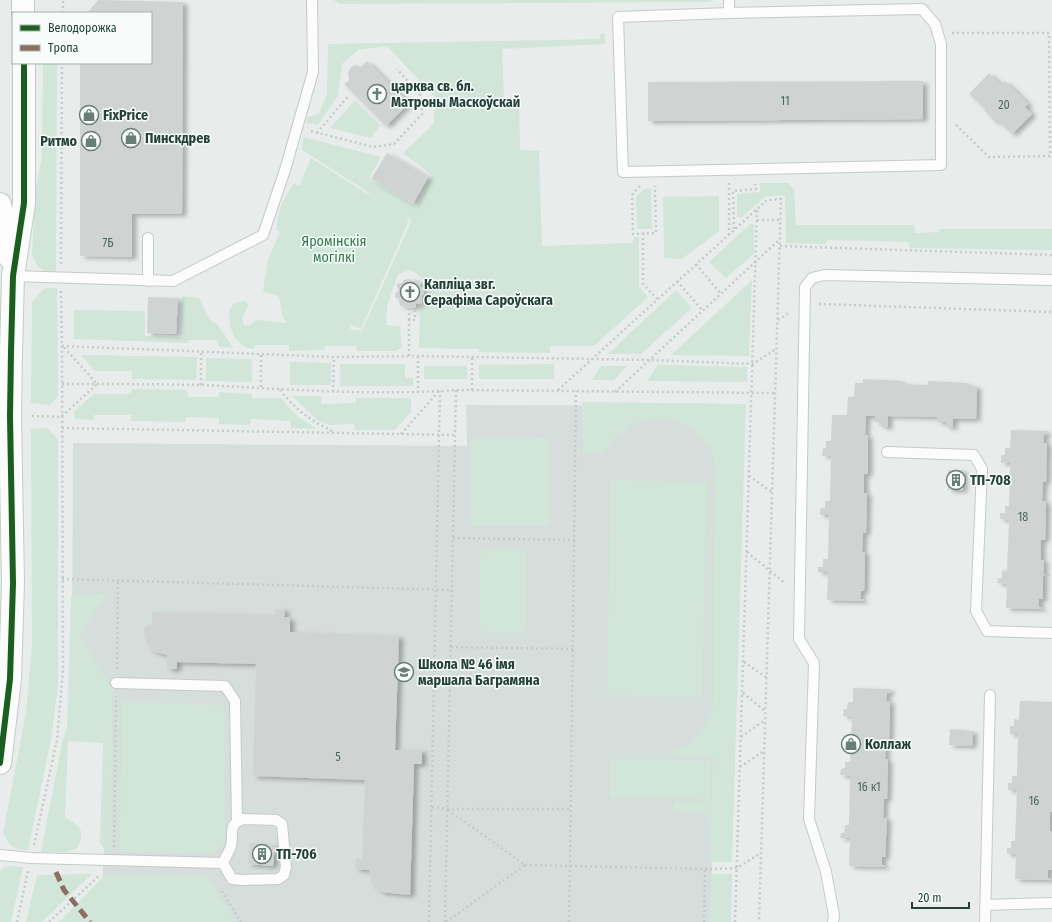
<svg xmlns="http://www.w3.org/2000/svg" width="1052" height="922" font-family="'Fira Sans Condensed',sans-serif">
<defs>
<filter id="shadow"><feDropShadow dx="4.5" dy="2.5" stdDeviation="2" flood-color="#0004"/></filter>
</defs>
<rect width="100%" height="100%" fill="#e8edeb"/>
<path fill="#d6dedb" d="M466 405 722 406 711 922H101L110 698 72 646 73 443 467 446Z"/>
<path fill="#d1e6d8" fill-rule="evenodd" d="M333 0H714L709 2 340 4Z
M603 33 605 35V44L502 49 504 101 519 102 520 150 539 151 542 246 632 243 634 237H639V286L648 297 594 346H550V353L479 352V349L419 348 420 307 426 305 431 301C429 289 422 271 408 271 405 271 401 273 398 274L387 307 386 325 400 326 402 347 396 351H357L356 346H325L324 350 289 351V345H255L254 349 246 348 235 338 230 326 229 311 234 303 246 301 248 305 242 319 245 326 250 325 257 320 287 323 283 318 279 297 263 291 268 260 280 232 277 230C277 211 283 200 293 184L300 185 311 158 366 193 371 194 302 150 303 137 381 157 369 179 417 207 432 175 403 153 434 124 435 97 387 46 358 50 342 64 338 96 318 125 306 123 307 117 319 114 327 94 328 44 600 39V34ZM405 217 410 219 411 222 362 331 350 329 352 325 361 329 409 221Z
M43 63H57L56 271H45L37 266 32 255 35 194 42 156Z
M355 100 380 125 371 138 330 128Z
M760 183H788L794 190 796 225H914L915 233 940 232 939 229H1052V250L910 248 908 242 827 240 826 244 786 243 785 195 765 197 742 217H737V194L760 192Z
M651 188 652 229H637L636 197 644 189Z
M719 196V231L682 259 664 258 663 197Z
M750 224H754V254L726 278 709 262Z
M752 280 749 356 671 355Z
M45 288H57L58 396 50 405 31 403 32 302 40 293Z
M676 290 692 308 641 354H608Z
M182 296 199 298 210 320 218 325 233 348 219 347 216 340H188V343L74 339V310L145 311V336L180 337Z
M81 355 197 357 196 380 132 379V371H95Z
M206 358 252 359V382L206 381Z
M290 362 331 363V385H290Z
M340 364H405V378H413V386H340Z
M554 364V379H479V365Z
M658 365 747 367V382L647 381Z
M424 366H467V379H424Z
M601 366H627L614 380H592Z
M132 389 187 390 188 397H219V392L252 394V398H281L296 415 317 429 291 428 290 421 251 419 250 425 219 424V418L186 417 185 422 131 421V415H94L93 420 75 419 74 411 94 394H131Z
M292 396H321V404L356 403V398H411V412L395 430H355L354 424 329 425 317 420Z
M582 402 746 404 732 862H710L709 817 703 812H684L674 809V802L712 801 713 756 674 755V751C701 741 702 732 713 708L716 465 709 446 693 429 672 419H647L629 426 615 437 603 453H583Z
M47 428 58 439V686L51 740 28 850C12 849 10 846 3 833L26 713 32 644 31 429Z
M548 438 549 526H471L470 439Z
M611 480 706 482 702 697 607 695Z
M487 549H519L526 553V627L523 632 520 633H487L484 632 480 628V557L482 552Z
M106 594 79 636 112 689 111 850H105L100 843 103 743 68 741 65 818C82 826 85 831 77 848L68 852H41L62 743 67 727 71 595Z
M122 702 224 705 225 843 213 854 120 852Z
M610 759 711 760 710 799 610 798Z
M10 866 23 867 11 922H0V871L3 868Z
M92 874 42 922H26L37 875Z
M711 874H732L731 922H709Z
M206 875 236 922H59L104 876Z"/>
<path fill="#cfd4d2" filter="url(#shadow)" d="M98 0 183 2 182 214H132V257L80 256V63H151V13H87Z
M367 61 409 103 386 126 344 84 349 80 348 73 350 68 355 65 361 67Z
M989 73 1001 85 1005 81 1028 104 1025 107 1032 114 1012 134 997 120 995 122 984 110 985 109 969 94Z
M923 81V119L648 121V82Z
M387 153 428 177 413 204 371 179Z
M409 279 412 281 419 280 420 287 423 288 424 294 422 296V303L416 304V307L407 308 406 305 400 306 399 299 395 297V294L398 291 397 284 402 283 404 280Z
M148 297 178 298 176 334 147 333Z
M863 379 902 381V384L928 385V381L967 383V386H977L976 419H953V427H946V422H937V417L888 416V427H881V422H875V416H866L865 435H868V474H864V493H867L866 533 863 532 862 552H865L864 591H861L860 599H864V601L827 600 828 572H818V567H823V559H828L829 515H820V511L821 508H825V501H830L831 456H822L823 448H826V441H831L832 415H847L848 397H854L855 383H863Z
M1011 430 1047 431V434H1044V443H1047L1046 482H1043L1042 501H1046L1045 540H1041V560H1044L1043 575V599H1039V607H1042V609L1006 608 1007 584 997 583 998 578H1002V570L1007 571 1009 520 1000 519V513H1005V506H1009L1010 463H1001V455H1005V448H1010Z
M948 470H963V490H948Z
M275 609H285L284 617 290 618V632L399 636 395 750H422V764H414L410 895 381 892 372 884 369 870 355 869 356 859H362L365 780 253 776 256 664 177 662V669H167V655L155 652 149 648 144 636V629L148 625H152V612L275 615Z
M853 688 890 689V693L887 692 886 701H890L889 740H886L885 759 888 760 887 799H884L883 818H887L885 857H882V865H885V867L849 866 850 838H840L841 833H844L845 825H849L850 776 840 775 841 769 845 768V762H850L852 717 843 716 844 709H847L848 702H853Z
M1020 701 1052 702V812H1050V831H1052V870H1048V878H1051V880L1015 879 1016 854H1007V848H1011V841H1015L1017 790H1008V783H1012V776H1017L1018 734H1010V726H1014V719L1019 720Z
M950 729 973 731 972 746 949 745Z
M250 843 275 845 273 866 248 864Z"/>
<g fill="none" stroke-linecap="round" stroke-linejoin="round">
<g stroke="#c5cac8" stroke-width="12">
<path id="lane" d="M729 0V13L618 17 623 172 941 165V44L935 24 922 9 729 13
M148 238V281
M13 276 173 281 263 235 285 170 313 72 312 0
M887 452 974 455 982 469 976 611 987 631 1052 633
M116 683 225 686 235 701 237 822
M243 819 276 820 282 824 286 867 284 875 278 879 241 880 232 879 223 863C225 858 229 852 231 846 234 833 227 825 243 819Z
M0 855 31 858 223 863
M985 905 1052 903
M833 922 834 915 826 872 809 819 814 663 799 639 805 287 812 278 824 275 1052 280
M985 922 990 695"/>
</g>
<g stroke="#c3cbc8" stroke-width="24">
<path id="secondary" d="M23 13V0
M0 204 10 258
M0 763 10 679 13 583 10 416 11 352 13 276 24 203V63"/>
</g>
<path stroke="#c3ccca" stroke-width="2.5" stroke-dasharray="2 3" stroke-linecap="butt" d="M63 13V0
M952 33H1052
M956 125 989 157 1050 156 1049 33
M311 131 373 147 394 144 422 114 421 96 397 69
M317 133 349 95
M729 183V234
M640 186 632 195 633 234 656 233 655 186
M757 220H781
M734 229 733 191 756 189 755 184
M643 233V284L657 299
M780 246 1052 255
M61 264 62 63
M696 264 721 294
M677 281 703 311
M61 291 62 346 334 357 418 356 650 360 753 364 776 349
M819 304 1052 312
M409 320V308
M778 320 790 312
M261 355V389
M409 356V320H415V307
M418 356V392
M62 384C108 384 155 384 202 385 286 389 372 396 456 390L775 393
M201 385V353
M280 390C297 411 310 420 334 432
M472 390V357
M558 390 767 200 781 199 759 922
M333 392 334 357
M615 392 779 240
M32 416 61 417 97 384 63 346
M62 428 455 435
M401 434 439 391
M749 476 772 492
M453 538 575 540
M747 552 786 584
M1043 575H1052
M62 579 452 590
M451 647 574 649
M744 662 766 677
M117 669 118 580
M743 693 765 711
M741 737 765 720
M740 767 764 751
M432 807 447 809H571
M34 845 57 740 63 670 62 346
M114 847 116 696
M525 865 712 869 737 868 761 853
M222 891 241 922
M17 922 28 871
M49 922 100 875
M429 922 440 391
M445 922 456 390
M446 922 525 865 447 809
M569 922 570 866 576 391
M704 922 705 869
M735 922 757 209"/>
<use href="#lane" stroke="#fcfcfc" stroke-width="10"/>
<use href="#secondary" stroke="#fcfcfc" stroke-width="22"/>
<path stroke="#8d6e63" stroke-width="5" stroke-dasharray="10 5" stroke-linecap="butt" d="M56 872 64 890 90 922"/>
<g stroke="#f7fbf9" stroke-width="8">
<path id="cycleway" d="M0 763 10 679 13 583 10 416 11 352 13 276 24 203V63"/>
</g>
<use href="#cycleway" stroke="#1b5e20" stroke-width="6"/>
</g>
<defs>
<g id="church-ring" transform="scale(1)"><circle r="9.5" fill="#f7fbf9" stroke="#697e78" stroke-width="1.5"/><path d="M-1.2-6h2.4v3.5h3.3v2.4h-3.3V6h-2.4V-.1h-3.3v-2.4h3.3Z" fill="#697e78"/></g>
<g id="shop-ring" transform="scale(1)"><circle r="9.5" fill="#f7fbf9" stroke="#697e78" stroke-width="1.5"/><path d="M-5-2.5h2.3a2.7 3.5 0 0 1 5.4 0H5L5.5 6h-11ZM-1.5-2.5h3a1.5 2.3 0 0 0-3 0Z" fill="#697e78"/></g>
<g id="building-ring" transform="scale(1)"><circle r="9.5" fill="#f7fbf9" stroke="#697e78" stroke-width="1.5"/><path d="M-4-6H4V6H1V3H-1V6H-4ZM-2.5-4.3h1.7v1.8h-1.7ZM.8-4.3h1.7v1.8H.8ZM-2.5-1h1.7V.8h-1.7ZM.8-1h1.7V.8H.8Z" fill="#697e78"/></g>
<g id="school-ring" transform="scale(1)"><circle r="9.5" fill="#f7fbf9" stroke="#697e78" stroke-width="1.5"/><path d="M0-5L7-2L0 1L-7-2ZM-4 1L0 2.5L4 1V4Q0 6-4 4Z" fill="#697e78"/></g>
</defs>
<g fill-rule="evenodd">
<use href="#church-ring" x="377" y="94"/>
<use href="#shop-ring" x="89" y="115"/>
<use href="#shop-ring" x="131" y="138"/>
<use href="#shop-ring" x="91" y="141"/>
<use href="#church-ring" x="410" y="292"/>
<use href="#building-ring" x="956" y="480"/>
<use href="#school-ring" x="404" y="672"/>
<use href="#shop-ring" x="851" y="744"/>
<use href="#building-ring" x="262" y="854"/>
</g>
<g text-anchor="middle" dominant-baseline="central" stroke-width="3" stroke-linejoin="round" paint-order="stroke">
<g font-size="12" fill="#506761">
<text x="785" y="101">11</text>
<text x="1004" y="105">20</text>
<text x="108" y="243">7Б</text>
<text x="1023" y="517">18</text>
<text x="338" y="757">5</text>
<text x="869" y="787">16 к1</text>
<text x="1034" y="801">16</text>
</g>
<g font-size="14" font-weight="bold" fill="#24423a" stroke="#f7fbf9" text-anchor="start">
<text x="391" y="86">царква св. бл.<tspan x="391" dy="16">Матроны Маскоўскай</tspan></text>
<text x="103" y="115">FixPrice</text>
<text x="145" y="138">Пинскдрев</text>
<text x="77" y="141" text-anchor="end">Ритмо</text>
<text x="424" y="284">Капліца звг.<tspan x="424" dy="16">Серафіма Сароўскага</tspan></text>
<text x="970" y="480">ТП-708</text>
<text x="418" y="664">Школа № 46 імя<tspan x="418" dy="16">маршала Баграмяна</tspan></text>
<text x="865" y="744">Коллаж</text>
<text x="276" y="854">ТП-706</text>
</g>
<g font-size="14" fill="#2d7a4b" stroke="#f7fbf9">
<text x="334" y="241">Яромінскія<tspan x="334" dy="16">могілкі</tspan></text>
</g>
</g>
<rect x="12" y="12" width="140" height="52" fill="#f7fbf9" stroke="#a3b1ad"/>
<rect x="20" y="25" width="20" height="6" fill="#1b5e20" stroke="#a3b1ad"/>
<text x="48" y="32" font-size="12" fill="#24423a">Велодорожка</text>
<rect x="20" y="45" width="20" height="6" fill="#8d6e63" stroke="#a3b1ad"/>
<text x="48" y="52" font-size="12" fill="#24423a">Тропа</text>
<path d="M912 902v6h57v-6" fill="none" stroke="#24423a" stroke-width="2"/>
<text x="918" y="902" font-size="12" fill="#24423a" stroke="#f7fbf9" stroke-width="3" paint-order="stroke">20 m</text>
</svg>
